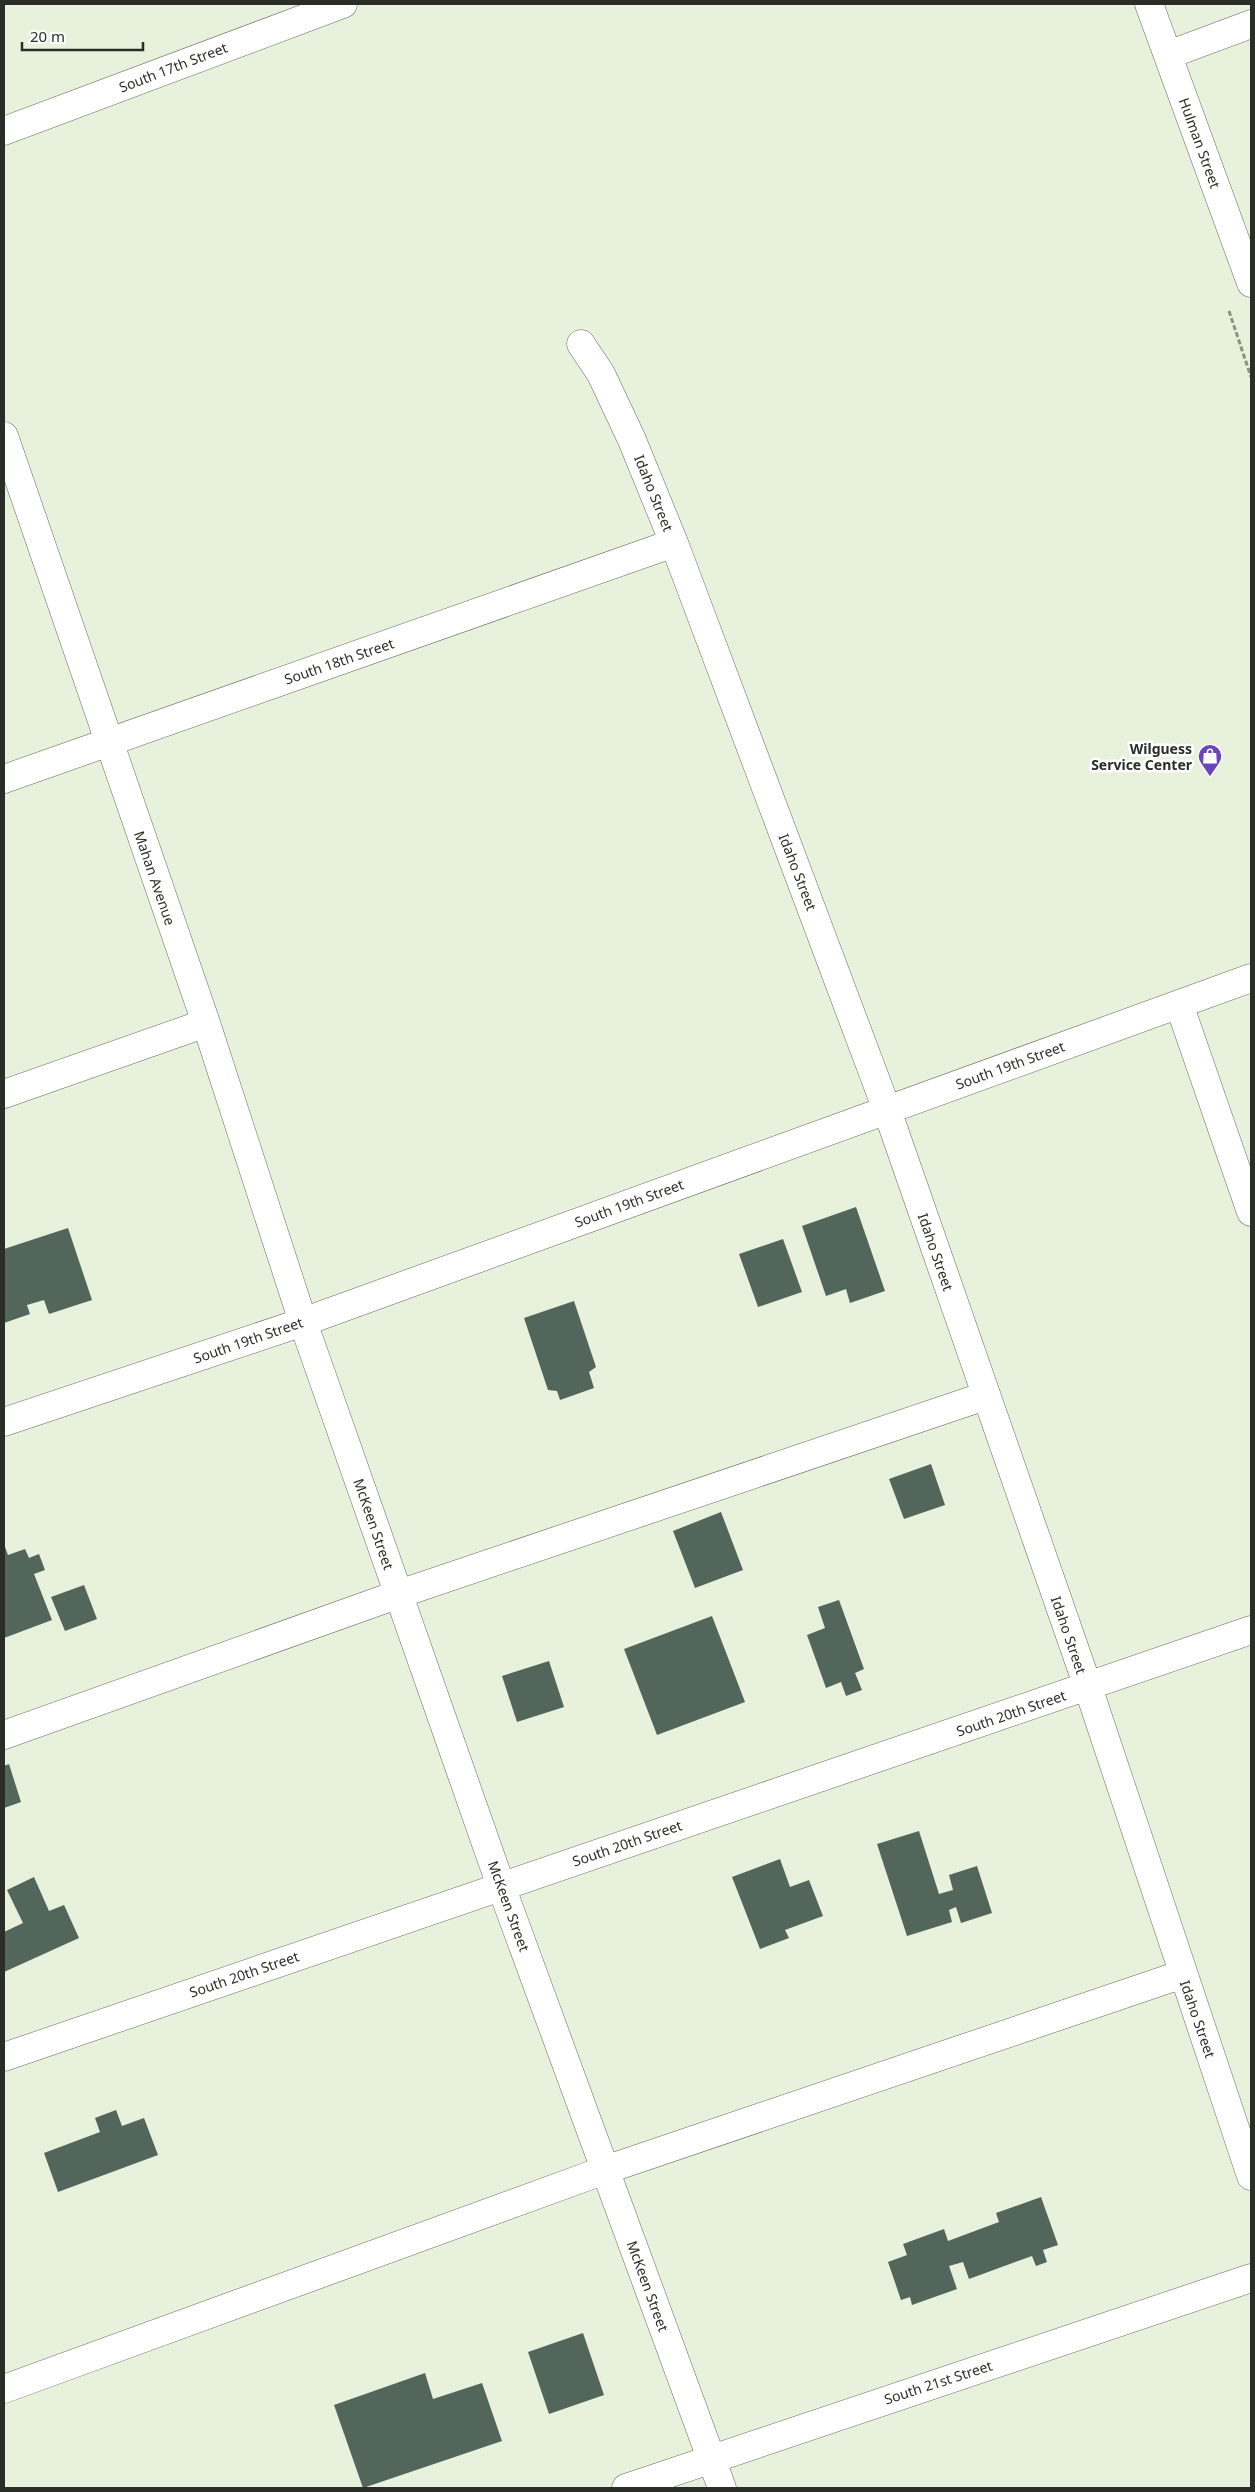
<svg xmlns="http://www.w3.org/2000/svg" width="1255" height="2492" font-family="'Noto Sans',sans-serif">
<rect width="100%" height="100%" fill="#e8f1db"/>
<path fill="#53665b" d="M856 1207 885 1291 850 1303 846 1289 826 1296 802 1226Z
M68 1228 92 1300 49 1314 44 1300 27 1305 30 1314 4 1323V1249Z
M783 1239 802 1292 758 1307 739 1254Z
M574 1301 596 1367 589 1372 594 1388 560 1400 557 1391 548 1390 524 1318Z
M931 1464 945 1505 904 1519 889 1479Z
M721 1512 743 1570 695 1588 673 1531Z
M4 1544 8 1555 25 1549 29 1558 39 1554 45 1570 34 1574 52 1620 4 1638Z
M84 1585 97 1619 65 1631 51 1597Z
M839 1600 864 1669 855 1673 862 1690 846 1696 841 1682 826 1688 807 1635 825 1628 818 1607Z
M712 1616 745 1702 657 1735 624 1649Z
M549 1661 564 1707 517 1722 502 1676Z
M9 1764 21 1802 4 1808V1766Z
M919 1831 939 1894 953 1890 949 1875 977 1866 992 1913 961 1923 956 1907 949 1910 952 1922 907 1936 877 1844Z
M780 1859 790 1887 809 1880 823 1916 785 1930 789 1938 760 1949 732 1877Z
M34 1877 49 1911 64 1905 79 1938 4 1972V1932L23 1923 7 1890Z
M116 2110 122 2126 144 2118 158 2155 58 2192 44 2153 100 2132 95 2118Z
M1041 2197 1058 2245 1043 2250 1047 2262 1036 2266 1032 2256 969 2279 963 2262 949 2266 957 2289 912 2305 910 2297 901 2300 888 2262 907 2255 903 2244 944 2229 948 2241 999 2222 996 2213Z
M583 2333 604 2395 549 2414 528 2352Z
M425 2373 433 2399 482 2383 502 2441 363 2488 334 2405Z"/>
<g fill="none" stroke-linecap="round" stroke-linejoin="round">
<g stroke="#656c5a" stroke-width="29">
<path id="minor" d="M1149 4 1251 283
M1168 55 1251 24
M4 131 343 4
M581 344 601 374 632 440 674 543 887 1110 1088 1687 1251 2176
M4 436 206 1023 303 1322 501 1886 722 2488
M4 779 674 543
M1179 1004 1251 1212
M4 1094 206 1023
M4 1422 303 1322 1251 978
M4 1735 399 1594 985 1396
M4 2057 1251 1630
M4 2389 605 2170 1183 1974
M626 2488 1251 2278"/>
</g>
<path stroke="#8b9182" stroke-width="3" stroke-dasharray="5 2.5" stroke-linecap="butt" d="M1229 311 1251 377"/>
<use href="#minor" stroke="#fff" stroke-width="28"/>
</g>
<defs>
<g id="shop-pin" transform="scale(1.25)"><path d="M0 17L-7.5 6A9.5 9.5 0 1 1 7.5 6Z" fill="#6a45bd" stroke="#fff"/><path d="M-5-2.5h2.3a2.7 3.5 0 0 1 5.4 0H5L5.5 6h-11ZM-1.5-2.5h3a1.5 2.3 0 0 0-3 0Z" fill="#fff"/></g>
</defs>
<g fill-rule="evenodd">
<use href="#shop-pin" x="1210" y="756"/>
</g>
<g text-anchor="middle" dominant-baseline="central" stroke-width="5" stroke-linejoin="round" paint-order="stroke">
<g font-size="14" fill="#2a2e26" stroke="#fff">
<text transform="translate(173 67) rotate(-21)">South 17th Street</text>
<text transform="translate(1200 143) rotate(70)">Hulman Street</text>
<text transform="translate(654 493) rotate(68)">Idaho Street</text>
<text transform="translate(339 661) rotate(-19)">South 18th Street</text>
<text transform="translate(798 872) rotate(69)">Idaho Street</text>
<text transform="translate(155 878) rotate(71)">Mahan Avenue</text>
<text transform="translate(1010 1065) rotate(-20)">South 19th Street</text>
<text transform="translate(629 1203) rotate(-20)">South 19th Street</text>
<text transform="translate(936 1252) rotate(71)">Idaho Street</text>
<text transform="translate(248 1340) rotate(-19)">South 19th Street</text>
<text transform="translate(374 1524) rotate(71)">McKeen Street</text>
<text transform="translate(1069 1635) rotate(71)">Idaho Street</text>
<text transform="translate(1011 1713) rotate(-19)">South 20th Street</text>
<text transform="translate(627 1843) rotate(-19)">South 20th Street</text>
<text transform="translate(509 1906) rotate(70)">McKeen Street</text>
<text transform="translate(244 1974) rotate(-19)">South 20th Street</text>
<text transform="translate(1198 2019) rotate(71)">Idaho Street</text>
<text transform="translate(648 2286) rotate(70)">McKeen Street</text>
<text transform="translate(938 2382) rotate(-18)">South 21st Street</text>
</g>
<g font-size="14" font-weight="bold" fill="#2a2e26" stroke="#fff" text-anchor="end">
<text x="1192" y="748">Wilguess<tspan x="1192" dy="16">Service Center</tspan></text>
</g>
</g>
<rect width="1255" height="2492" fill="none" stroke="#2a2e26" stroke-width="10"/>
<path d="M22 42v8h121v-8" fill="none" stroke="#2a2e26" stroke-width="2.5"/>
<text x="30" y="42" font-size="15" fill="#2a2e26" stroke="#ffffff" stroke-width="4" paint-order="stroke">20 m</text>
</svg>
